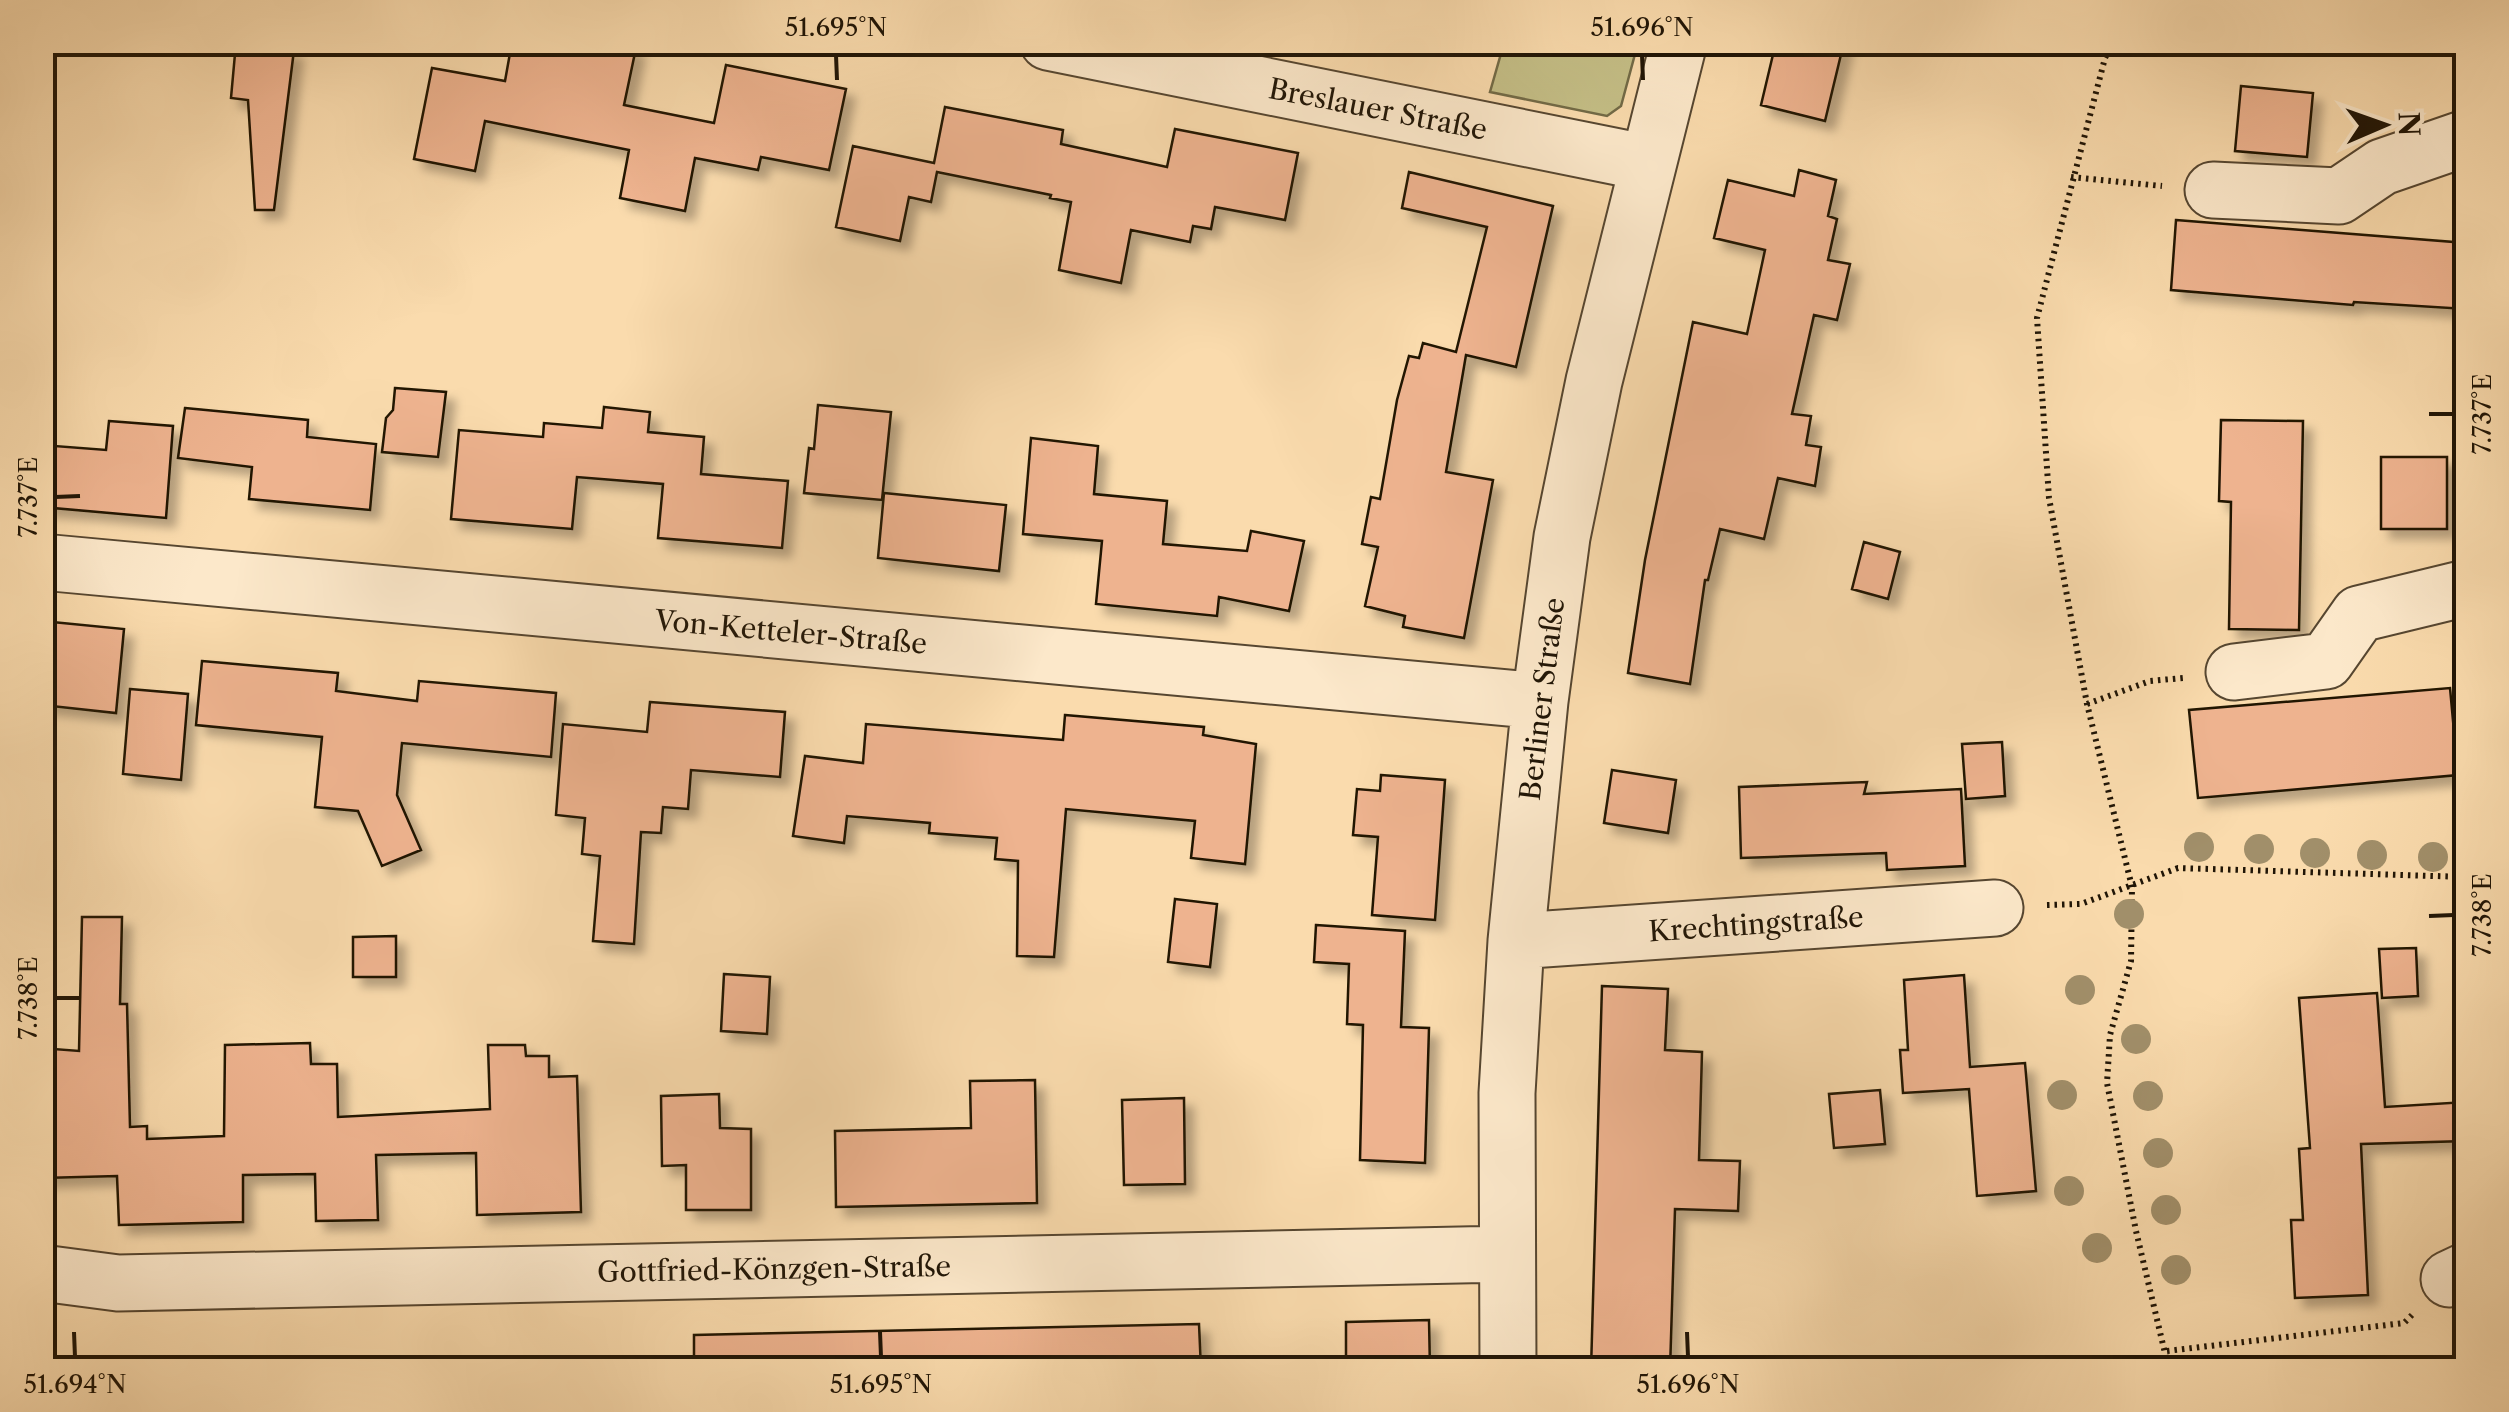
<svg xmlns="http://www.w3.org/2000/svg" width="2509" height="1412" font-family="'Libre Caslon Text',serif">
<defs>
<filter id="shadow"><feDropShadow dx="9" dy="9" stdDeviation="5" flood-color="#0004"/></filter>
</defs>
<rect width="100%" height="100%" fill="#fadbad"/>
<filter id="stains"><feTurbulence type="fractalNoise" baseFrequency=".002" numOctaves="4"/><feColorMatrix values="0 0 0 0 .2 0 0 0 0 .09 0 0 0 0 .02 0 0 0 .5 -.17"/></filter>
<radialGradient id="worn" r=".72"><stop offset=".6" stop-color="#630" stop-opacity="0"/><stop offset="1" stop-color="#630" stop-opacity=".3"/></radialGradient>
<path fill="#c4be86" stroke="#726a46" stroke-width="2.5" d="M1504 43V42L1638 43 1621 106 1607 116 1490 92Z"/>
<path fill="#eeb38f" stroke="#201506" stroke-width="2.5" filter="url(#shadow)" d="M512 42H610L636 48 624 105 714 123 726 65 846 89 829 170 761 157 758 170 695 158 685 211 620 198 629 150 485 121 475 171 414 159 432 68 505 81Z
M1776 42H1844L1825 121 1761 105Z
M236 43 294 50 274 210H255L248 100 231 98Z
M2241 86 2313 93 2307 157 2235 151Z
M945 107 1063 130 1061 144 1167 167 1175 129 1298 153 1285 220 1215 207 1211 229 1193 226 1190 242 1131 230 1121 283 1059 270 1071 202 1050 198 1051 195 937 172 931 202 909 197 900 241 836 227 853 146 934 163Z
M1799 170 1836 180 1828 216 1837 219 1828 260 1850 264 1837 320 1814 315 1792 414 1811 416 1806 445 1821 447 1815 486 1778 478 1764 539 1720 529 1708 580H1705L1690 684 1628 673 1645 560 1693 322 1747 334 1765 250 1714 238 1728 180 1794 196Z
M1409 172 1553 206 1516 367 1466 355 1446 472 1493 480 1464 638 1403 627 1405 616 1365 606 1378 547 1362 544 1371 497 1380 499 1397 400 1409 356 1419 358 1423 343 1456 352 1487 227 1402 208Z
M2176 220 2466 243V309L2354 302 2353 305 2171 290Z
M395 388 446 392 438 457 382 452 386 418 393 410Z
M818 405 891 412 882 500 804 493 809 448 814 449Z
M604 407 650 412 648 432 704 437 701 474 788 481 782 548 658 538 663 484 577 477 572 529 451 519 459 430 543 437 544 423 602 428Z
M185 408 308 420 307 437 376 444 370 510 249 499 252 467 178 458Z
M2221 420 2303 421 2299 630 2229 629 2231 502 2219 501Z
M109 421 173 426 166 518 42 507V445L106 450Z
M1031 438 1098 446 1094 494 1167 501 1163 544 1247 551 1251 531 1304 541 1289 611 1219 597 1217 616 1096 604 1102 541 1023 534Z
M2381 457H2447V529H2381Z
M884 493 1006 505 999 571 878 558Z
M1864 542 1900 552 1888 599 1852 589Z
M42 621 124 629 116 713 42 705Z
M202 661 338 673 336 691 417 701 419 681 556 693 551 757 402 743 397 795 421 850 382 866 358 811 315 807 322 737 196 725Z
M2450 688 2458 775 2198 798 2189 710Z
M130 689 188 694 181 780 123 774Z
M650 702 785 712 780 777 691 770 688 809 663 807 661 833 641 832 634 944 593 941 600 856 582 854 585 818 556 815 563 724 647 732Z
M1065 715 1204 727 1203 735 1256 744 1245 864 1191 858 1195 821 1066 809 1054 957 1017 956 1018 861 995 859 997 838 929 833 930 823 847 816 844 843 793 836 805 756 863 763 866 724 1063 740Z
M2002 742 2005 796 1966 799 1962 744Z
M1612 770 1676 780 1668 833 1604 823Z
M1381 775 1445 780 1435 920 1372 915 1378 837 1353 835 1357 789 1380 791Z
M1867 782 1864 794 1961 789 1965 866 1887 870 1886 853 1741 858 1739 787Z
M1175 899 1217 904 1210 967 1168 962Z
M82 917H122L120 1004H127L130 1127 147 1126V1139L224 1136 225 1045 310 1043 311 1064H337L338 1117 490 1109 488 1045H525L526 1056H549V1077L577 1076 581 1212 477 1215 476 1153 376 1155 378 1220 316 1221 315 1174 243 1175V1222L119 1225 117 1176 42 1178V1076L51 1077 54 1049 79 1051Z
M1316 925 1405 931 1401 1027 1429 1028 1425 1163 1360 1160 1363 1025 1347 1024 1349 964 1314 962Z
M396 936V977H353V937Z
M2416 948 2418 996 2382 998 2379 949Z
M724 974 770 977 767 1034 721 1031Z
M1964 975 1970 1067 2025 1063 2036 1191 1977 1196 1969 1089 1903 1093 1900 1050H1908L1904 980Z
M1602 986 1668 989 1665 1050 1702 1052 1699 1160 1740 1161 1738 1211 1675 1209 1670 1370H1591Z
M2377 993 2385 1107 2466 1102V1141L2361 1144 2368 1295 2295 1298 2291 1220H2303L2299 1149 2310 1148 2299 998Z
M1035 1080 1037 1203 836 1207 835 1131 971 1128 970 1081Z
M1880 1090 1885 1144 1834 1148 1829 1094Z
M719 1094 720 1128 751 1129V1210H686V1165L662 1166 661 1096Z
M1184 1098 1185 1184 1124 1185 1122 1100Z
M1429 1320 1430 1370H1346V1322Z
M1199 1324 1201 1370H694V1335Z"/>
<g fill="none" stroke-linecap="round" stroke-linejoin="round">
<g stroke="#564630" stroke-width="59">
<path id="minor" d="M1048 42 1648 163
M2213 190 2339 196 2382 167 2466 138
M42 562 1540 701
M2234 672 2326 661 2359 614 2466 588
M1516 941 1995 908
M42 1273 118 1283 1507 1254
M2449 1279 2466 1271
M1508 1370 1507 1093 1516 941 1540 701 1562 537 1594 381 1679 42"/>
</g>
<path stroke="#201506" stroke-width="6" stroke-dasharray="2.5 5" stroke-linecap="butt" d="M2113 42 2105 58 2037 318 2049 498 2087 704 2132 887 2131 961 2110 1035 2107 1083 2136 1231 2169 1370
M2071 177 2162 186
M2087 704 2150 681 2183 678
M2047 905 2081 904 2178 868 2466 877
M2167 1351 2404 1323 2412 1315"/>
<use href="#minor" stroke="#fce8ca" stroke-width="55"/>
</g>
<g fill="#a18f6a">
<circle cx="2199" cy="847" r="15"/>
<circle cx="2259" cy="849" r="15"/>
<circle cx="2315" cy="853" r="15"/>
<circle cx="2372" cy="855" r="15"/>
<circle cx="2433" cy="857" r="15"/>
<circle cx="2129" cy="914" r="15"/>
<circle cx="2080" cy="990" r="15"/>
<circle cx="2136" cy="1039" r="15"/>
<circle cx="2062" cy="1095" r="15"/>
<circle cx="2148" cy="1096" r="15"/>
<circle cx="2158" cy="1153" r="15"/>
<circle cx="2069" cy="1191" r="15"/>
<circle cx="2166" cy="1210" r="15"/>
<circle cx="2097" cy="1248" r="15"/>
<circle cx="2176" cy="1270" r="15"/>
</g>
<path fill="none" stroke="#201506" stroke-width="4" d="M836 55 837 80M1642 55 1643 80M2429 414H2454M55 497 80 496M2429 916 2454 915M55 998H80M74 1332 75 1357M880 1332 881 1357M1687 1332 1688 1357"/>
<g text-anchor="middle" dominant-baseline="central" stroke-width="8" stroke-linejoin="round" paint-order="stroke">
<g font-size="28" fill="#201506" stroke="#fce8ca">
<text transform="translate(1378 109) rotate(11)">Breslauer Straße</text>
<text transform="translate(791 632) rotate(5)">Von-Ketteler-Straße</text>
<text transform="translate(1542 699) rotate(-83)">Berliner Straße</text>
<text transform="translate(1756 924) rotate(-4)">Krechtingstraße</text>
<text transform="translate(774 1269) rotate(-1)">Gottfried-Könzgen-Straße</text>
</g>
</g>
<rect width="2509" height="1412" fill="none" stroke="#fadbad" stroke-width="110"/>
<g transform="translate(2384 125) rotate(88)" stroke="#fce8ca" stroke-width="8" paint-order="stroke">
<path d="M0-8L18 38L0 25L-18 38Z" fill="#201506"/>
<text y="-15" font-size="28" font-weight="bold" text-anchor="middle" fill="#201506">N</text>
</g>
<rect x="55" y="55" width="2399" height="1302" fill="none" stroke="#201506" stroke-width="4"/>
<g font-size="25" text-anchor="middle" fill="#201506">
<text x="836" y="36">51.695°N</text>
<text x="1642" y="36">51.696°N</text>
<text transform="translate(2482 414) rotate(-90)" y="9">7.737°E</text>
<text transform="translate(28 497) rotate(-90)" y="9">7.737°E</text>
<text transform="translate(2482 915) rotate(-90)" y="9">7.738°E</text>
<text transform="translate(28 998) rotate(-90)" y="9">7.738°E</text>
<text x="75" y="1393">51.694°N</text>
<text x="881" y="1393">51.695°N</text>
<text x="1688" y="1393">51.696°N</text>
</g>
<rect width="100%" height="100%" filter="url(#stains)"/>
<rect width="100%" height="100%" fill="url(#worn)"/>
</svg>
